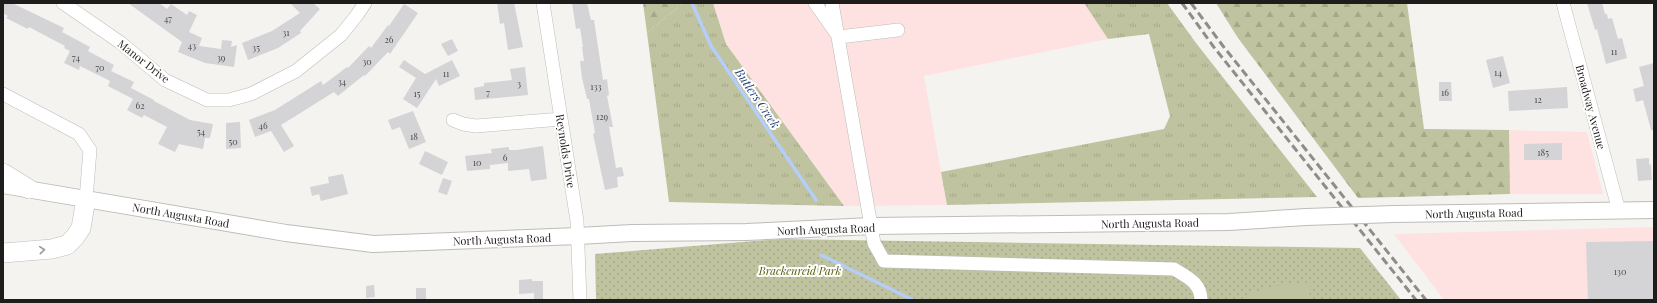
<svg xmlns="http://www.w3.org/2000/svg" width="1657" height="303" font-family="'Playfair Display',serif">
<defs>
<pattern id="grass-tufts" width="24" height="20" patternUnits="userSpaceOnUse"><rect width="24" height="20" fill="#c0c39f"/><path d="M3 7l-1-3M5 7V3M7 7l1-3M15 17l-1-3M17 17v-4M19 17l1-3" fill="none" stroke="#a5a788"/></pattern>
<pattern id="forest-firs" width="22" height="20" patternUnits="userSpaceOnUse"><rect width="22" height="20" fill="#c0c39f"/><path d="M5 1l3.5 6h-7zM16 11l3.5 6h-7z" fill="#a5a788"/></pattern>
<pattern id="park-dots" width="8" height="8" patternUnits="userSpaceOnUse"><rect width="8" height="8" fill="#c0c39f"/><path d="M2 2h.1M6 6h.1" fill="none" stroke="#a5a788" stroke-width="1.8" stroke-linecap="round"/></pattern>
</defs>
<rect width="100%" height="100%" fill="#f5f3f0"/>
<path fill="#fde2e1" d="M713 3H1084L1108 39 924 76 947 205 844 206 726 44Z
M1509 130 1587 132 1603 194H1510Z
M1654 227V300H1444L1394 234Z"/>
<path fill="url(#grass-tufts)" d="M683 3H713L726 44 844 206 669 202 647 33Z
M1084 3H1167L1196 43 1317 197 947 205 941 172 1164 129 1170 116 1149 34 1108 39Z"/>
<path fill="url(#forest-firs)" d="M643 3H683L647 33Z
M1216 3H1407L1424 129 1509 130 1510 194 1358 198 1238 38Z"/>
<path fill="url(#park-dots)" d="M781 239 1360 248 1401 300H596L595 254Z"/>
<path fill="#c0c39f" d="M1311 282 1309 300H1238L1268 287Z"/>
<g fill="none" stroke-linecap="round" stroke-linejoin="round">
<path stroke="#b4cdf9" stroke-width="3.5" d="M692 3 711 46 816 200
M821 255 913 300"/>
</g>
<path fill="#d4d3d6" d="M3 3H12L64 28 62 32 90 47 88 51 114 65 111 71 134 82 131 88 154 100V101L190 120 213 124 210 138H205L203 149 179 144 175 152 158 144 167 127 144 115 142 118 127 110 133 99 108 86 110 81 80 66 79 70 64 63 70 51 64 48 65 46 29 27 28 29 6 18 8 16 3 13Z
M128 3H159L167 9 171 4 187 15 189 11 197 15 189 32 202 38 199 46 221 49 222 40 232 41 231 47 237 45 234 67 205 63 178 52 182 42Z
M290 3H313L320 9 300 31 301 33 278 48 248 60 242 43 272 31 300 13Z
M497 3H514L523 47 508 50 504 23 500 24Z
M572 3H587L591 20H594L603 80 607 79 609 95 607 96 613 127H609L616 168 622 167 624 176 617 177 618 187 605 190 593 134 595 133 589 99H587L582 78 580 61H584L582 47H583L580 28 576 29Z
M1587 3H1602L1605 14H1607L1608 19 1612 18 1618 39 1622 38 1627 58 1606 64 1597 29 1595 30Z
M404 4 418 13 390 54 388 52 365 76 364 75 338 96 334 92 281 125 294 146 284 152 271 131 255 137 249 120 275 110 321 81 323 85 347 67 348 68 369 46 371 48 388 25 389 26Z
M452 39 458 51 448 56 441 44Z
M1503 56 1510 83 1493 88 1486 60Z
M404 60 425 74 452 60 460 76 439 86 436 79 417 108 403 99 416 78 399 67Z
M1654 63V130H1651L1643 100 1636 102 1633 89 1644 86 1639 67Z
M525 67 528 95 475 100 474 88 484 86V83L512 80 510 69Z
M1439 82H1451L1452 101H1439Z
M1567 87 1568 108 1509 111 1508 91Z
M413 111 426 142 409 149 400 127 392 130 388 120Z
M240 122 241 148 226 149V123Z
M1562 143V160H1524V144Z
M543 146 547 179 531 181 529 169 508 171V163L490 165V169L467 171 465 156 492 153 491 149 509 147V150H517Z
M425 151 448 162 442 175 419 164Z
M1649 158V165L1651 164 1652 180 1638 181 1636 159Z
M343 174 348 194 321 201 319 194 312 196 310 187 329 183 328 177Z
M443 178 452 181 447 195 438 192Z
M1654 241V300H1588L1586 242Z
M532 279V281H543V300H534V293L519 294V280Z
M374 285 375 297 366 298V286Z
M416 288H426V300H416Z"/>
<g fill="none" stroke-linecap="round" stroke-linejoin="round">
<g stroke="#bdbcb8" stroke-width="14">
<path id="minor" d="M63 3 121 43 165 80 207 100H229L251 94 296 71 341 35 357 15 365 3
M543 3 577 221 580 300
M815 3 839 37 898 30
M832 3 874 243 884 261 1174 269C1187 277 1201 283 1201 300
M1563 3 1619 211
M3 94 79 134 90 150 86 199
M453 120 463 124 476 126 561 119"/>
</g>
<g stroke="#bdbcb8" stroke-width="18">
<path id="major" d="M3 185 286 233 373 244 578 236 632 233 746 232 871 226 1229 222 1306 217
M1394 214 1654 210"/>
</g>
<g stroke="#bdbcb8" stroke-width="20">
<path id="highway" d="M3 173 29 189
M3 253 52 249 67 245 75 237 81 228 86 199"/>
</g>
<use href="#minor" stroke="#fff" stroke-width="13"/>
<use href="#major" stroke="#fff" stroke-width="16"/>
<use href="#highway" stroke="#fff" stroke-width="19"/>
<path stroke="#8e8d8b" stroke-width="3" stroke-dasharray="8 4" stroke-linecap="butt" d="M1182 3 1213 46 1416 300
M1191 3 1223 46 1426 300"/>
<g stroke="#bdbcb8" stroke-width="18" stroke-linecap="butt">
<path id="major-bridge" d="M1306 217 1394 214"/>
</g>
<use href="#major-bridge" stroke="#fff" stroke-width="16"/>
</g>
<defs><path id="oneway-chevron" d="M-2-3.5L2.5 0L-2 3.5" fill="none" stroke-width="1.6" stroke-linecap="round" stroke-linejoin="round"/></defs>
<use stroke="#9a9999" href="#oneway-chevron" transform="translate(42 250) rotate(-5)"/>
<g text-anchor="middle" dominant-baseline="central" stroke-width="4" stroke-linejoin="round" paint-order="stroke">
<g font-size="9" fill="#4c4a4a">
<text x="168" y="18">47</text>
<text x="286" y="32">31</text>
<text x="389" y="39">26</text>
<text x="192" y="45">43</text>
<text x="256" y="47">35</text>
<text x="1614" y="51">11</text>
<text x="76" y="57">74</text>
<text x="221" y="57">39</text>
<text x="367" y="61">30</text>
<text x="100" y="67">70</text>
<text x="1498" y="72">14</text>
<text x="446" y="73">11</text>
<text x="342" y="81">34</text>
<text x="519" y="83">3</text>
<text x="596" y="86">133</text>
<text x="488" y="92">7</text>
<text x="1445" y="92">16</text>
<text x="417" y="93">15</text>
<text x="1538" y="99">12</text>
<text x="140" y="105">62</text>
<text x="602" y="116">129</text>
<text x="263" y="125">46</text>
<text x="201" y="131">54</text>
<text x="414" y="136">18</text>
<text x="233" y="141">50</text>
<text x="1543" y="152">185</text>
<text x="505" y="157">6</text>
<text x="477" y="162">10</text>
<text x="1620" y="271">130</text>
</g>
<g font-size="11" fill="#1e1d1c" stroke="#fff">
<text transform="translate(144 61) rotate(38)">Manor Drive</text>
<text transform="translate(1591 107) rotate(75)">Broadway Avenue</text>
<text transform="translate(566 151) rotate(81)">Reynolds Drive</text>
<text transform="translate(1474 213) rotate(-1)">North Augusta Road</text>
<text transform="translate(181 215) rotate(10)">North Augusta Road</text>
<text transform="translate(1150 223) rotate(-1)">North Augusta Road</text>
<text transform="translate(826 229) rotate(-2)">North Augusta Road</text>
<text transform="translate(502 239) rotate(-2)">North Augusta Road</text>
</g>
<g font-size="11" font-style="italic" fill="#565904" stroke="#fff">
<text x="800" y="270">Brackenreid Park</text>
</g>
<g font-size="12" font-style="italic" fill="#213e73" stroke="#fff">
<text transform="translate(758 98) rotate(56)">Butlers Creek</text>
</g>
</g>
<rect width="1657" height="303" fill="none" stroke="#1e1d1c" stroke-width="8"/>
</svg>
